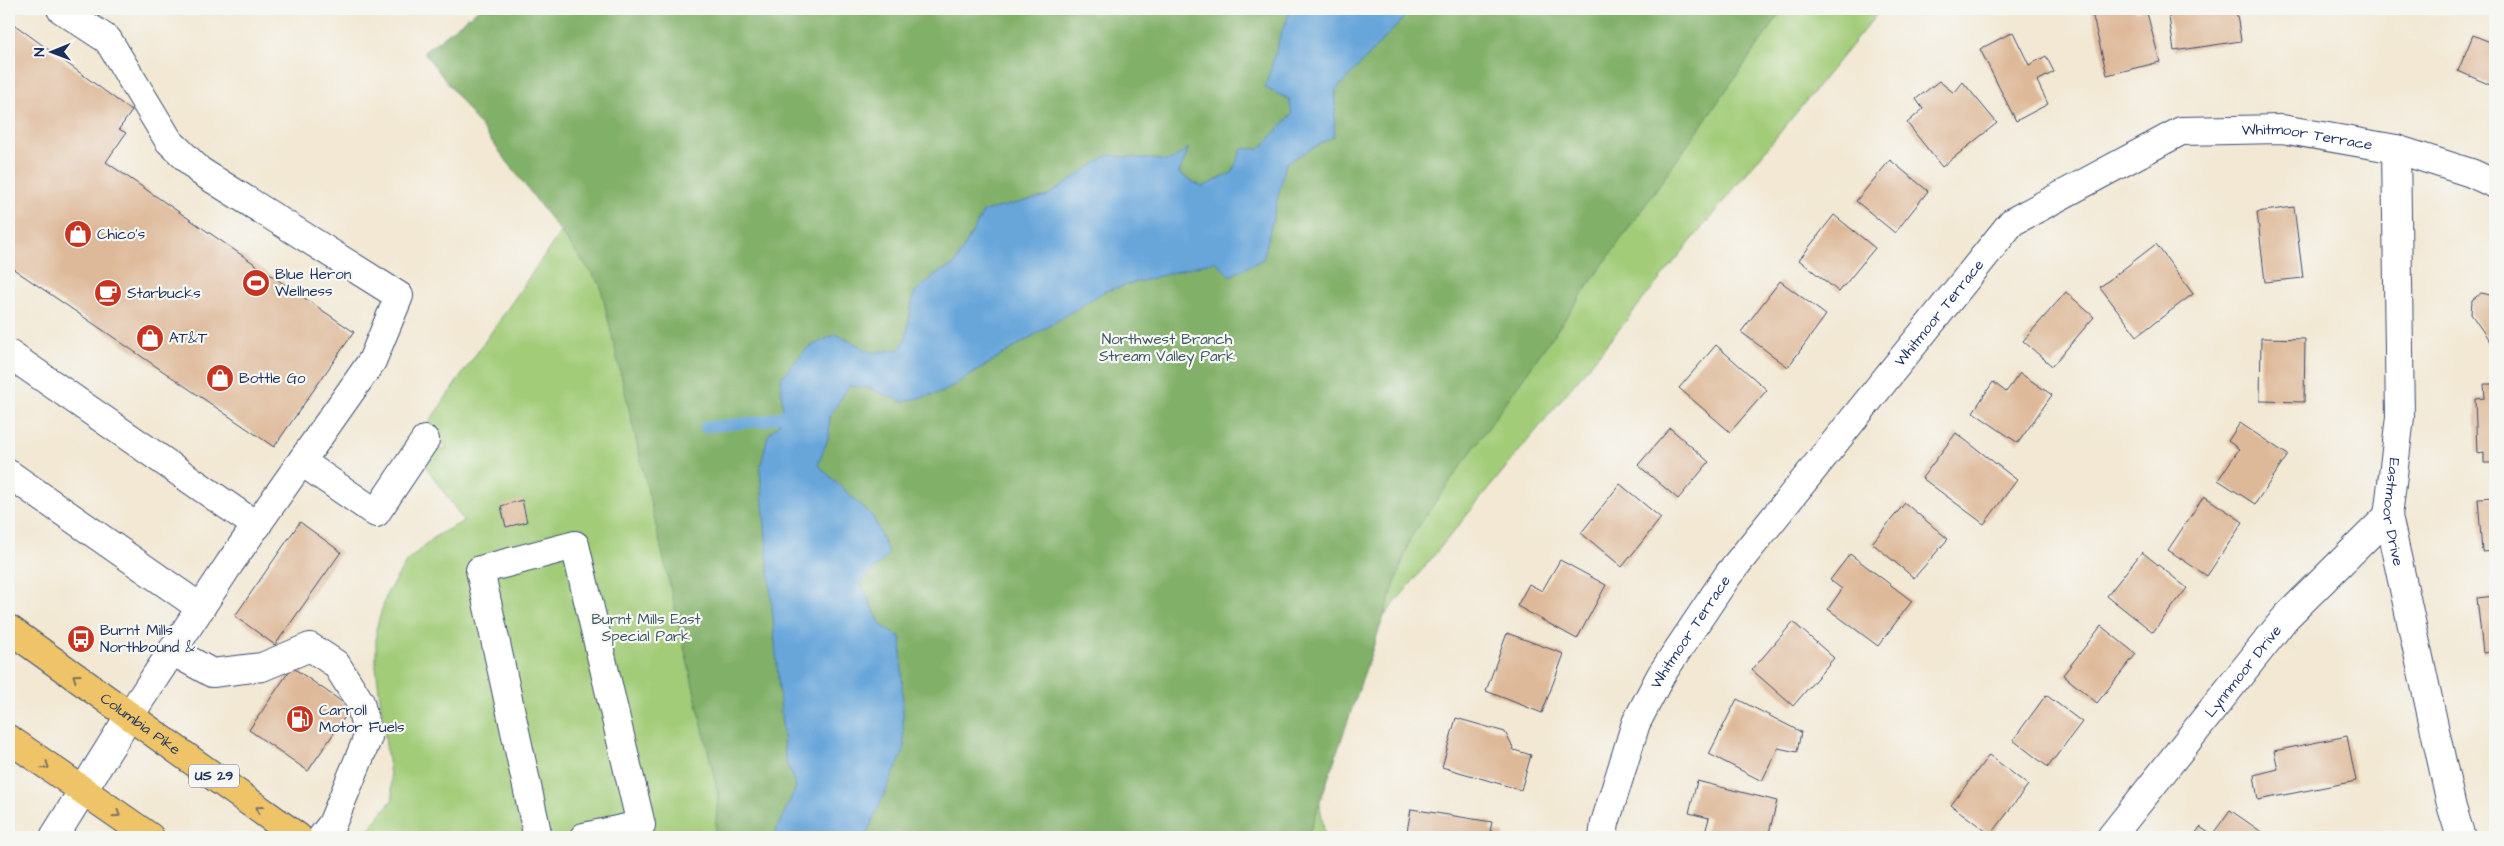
<svg xmlns="http://www.w3.org/2000/svg" width="2504" height="846" font-family="'Architects Daughter',sans-serif">
<rect width="100%" height="100%" fill="#f6f6f2"/>
<filter id="ink" filterUnits="userSpaceOnUse"><feTurbulence type="fractalNoise" baseFrequency=".02" numOctaves="2"/><feDisplacementMap in="SourceGraphic" scale="10" xChannelSelector="R" yChannelSelector="G"/><feConvolveMatrix kernelMatrix="1 2 1 2 8 2 1 2 1" color-interpolation-filters="sRGB"/></filter>
<filter id="wash" filterUnits="userSpaceOnUse"><feTurbulence type="fractalNoise" baseFrequency=".0096" numOctaves="4" result="noise"/><feDisplacementMap in="SourceGraphic" scale="20" xChannelSelector="R" yChannelSelector="G"/><feGaussianBlur stdDeviation="1.12" result="paint"/><feColorMatrix in="noise" values="0 0 0 0 0 0 0 0 0 0 0 0 0 0 0 0 0 1.4 0 .05"/><feComposite in="paint" operator="in"/></filter>
<g filter="url(#wash)">
<rect width="100%" height="100%" fill="#f2e8d3"/>
<path fill="#a2cc78" stroke="#5e7e6b" d="M715 9H1881L1305 713 1325 837H361L393 799 376 667V629L387 593 407 561 436 536 464 521 418 455 447 448 429 422Z"/>
<path fill="#81b068" stroke="#4e7063" d="M479 9H1789L1782 11 1411 537 1308 837H715L718 794 600 284 424 52Z"/>
<path fill="#68a6da" stroke="#426a9c" d="M1291 9H1405L1403 19 1336 90 1334 136 1286 163 1263 259 1230 276 1215 261 1105 291 943 392 903 402 869 388 849 386 830 416 829 436 818 465 873 517 889 554 860 583 881 625 901 638 904 751 865 837H778L776 831 796 787 785 759 760 469 768 435 783 419 781 378 807 348 836 334 873 353 900 349 906 338 914 293 937 273 954 265 984 211 1047 196 1108 155 1170 161 1189 148 1179 173 1202 187 1232 173 1242 149H1260L1292 114 1289 99 1265 88 1281 33Z"/>
<g fill="none" stroke-linecap="round" stroke-linejoin="round">
<path stroke="#68a6da" stroke-width="11" d="M705 427 765 421 796 411"/>
</g>
<g id="blocks">
<path fill="#deb999" d="M2091 9H2135L2136 11 2146 9 2160 62 2107 75Z
M2174 9H2236L2241 41 2174 51 2168 10Z
M15 25 132 111 119 129 126 133 106 162 354 332 274 447 9 266V33Z
M2013 32 2029 65 2046 56 2054 72 2037 81 2048 104 2016 121 1980 49Z
M2473 35 2495 44V87L2458 71Z
M1939 81 1954 93 1963 82 1997 123 1942 167 1907 123 1923 109 1916 99Z
M1890 160 1928 191 1895 233 1856 201Z
M2294 207 2303 278 2265 282 2257 212Z
M1834 215 1875 248 1839 292 1799 260Z
M2156 244 2193 294 2137 336 2100 287Z
M1780 281 1826 315 1788 367 1741 332Z
M2066 292 2094 317 2052 366 2023 341Z
M2481 293 2495 296V349L2471 314 2472 300Z
M2261 338 2305 339 2304 402 2260 401Z
M1716 345 1767 390 1730 432 1679 388Z
M2020 373 2052 395 2018 443 1973 412 1993 382 2006 392Z
M2484 384H2495V463H2484V452L2477 453 2475 399 2485 398Z
M2240 423 2288 455 2255 504 2218 480 2239 449 2228 441Z
M1670 428 1709 462 1678 499 1638 465Z
M1956 433 2017 480 1984 524 1922 478Z
M1620 484 1661 518 1622 567 1581 533Z
M2204 496 2243 522 2207 576 2168 550Z
M2495 497V551L2482 552 2478 498Z
M522 500 527 522 506 527 501 506Z
M1905 503 1948 539 1914 578 1872 543Z
M300 522 341 552 275 645 235 616Z
M2142 552 2187 588 2153 632 2107 596Z
M1850 554 1912 601 1878 646 1828 609 1842 589 1830 580Z
M1560 560 1606 585 1577 639 1517 606 1529 584 1542 591Z
M2495 596V651L2483 653 2477 598Z
M1793 622 1834 658 1793 706 1752 670Z
M2101 626 2136 654 2097 703 2063 675Z
M1507 633 1564 654 1542 713 1486 691Z
M292 667 351 708 308 771 249 730Z
M2046 695 2082 722 2048 767 2013 740Z
M1737 699 1801 732 1797 752 1778 748 1762 781 1709 754Z
M1456 718 1505 732 1514 750 1531 755 1521 790 1442 767Z
M2347 736 2356 781 2258 800 2254 775 2278 769 2274 751Z
M1989 755 2028 785 1991 835 1951 805Z
M1697 781 1777 801 1768 837H1704L1709 818 1689 813Z
M1411 809 1492 822 1490 831 1504 833V837H1406Z
M2230 810 2266 835 2265 837H2193L2200 827 2212 835Z"/>
</g>
</g>
<g filter="url(#ink)">
<use href="#blocks" fill-opacity="0" stroke="#3b4b70" stroke-width="1"/>
<g fill="none" stroke-linecap="round" stroke-linejoin="round">
<g stroke="#3b4b70" stroke-width="30">
<g id="minor">
<path id="s1" d="M2396 149 2400 417 2388 516 2452 808 2461 837"/>
<path d="M9 354 257 526"/>
<path d="M302 462 376 513 425 440"/>
<path d="M9 474 201 608"/>
<path d="M172 651 212 673 262 667 310 647 336 664 360 702 368 737 332 824 322 837"/>
<path d="M54 837 130 715 230 563 372 361 399 296 200 171 169 141 108 40 61 9"/>
<path d="M538 837 480 570 575 545 641 825 584 837"/>
<path id="s2" d="M1603 837 1605 823 1636 723 1661 675 1728 575 2012 222 2181 131 2282 129 2396 149 2471 173 2495 184"/>
<path id="s3" d="M2111 837 2286 617 2388 516"/>
</g>
</g>
<g stroke="#3b4b70" stroke-width="30">
<g id="highway">
<path id="s4" d="M9 629 298 837"/>
<path d="M9 739 150 837"/>
</g>
</g>
<use href="#minor" stroke="#fff" stroke-width="28"/>
<use href="#highway" stroke="#efc469" stroke-width="28"/>
</g>
<defs><path id="oneway-chevron" d="M-2-3.5L2.5 0L-2 3.5" fill="none" stroke-width="1.6" stroke-linecap="round" stroke-linejoin="round" transform="scale(1.25)"/></defs>
<g stroke="#7a7263">
<use href="#oneway-chevron" transform="translate(76 677) rotate(-144)"/>
<use href="#oneway-chevron" transform="translate(46 766) rotate(35)"/>
<use href="#oneway-chevron" transform="translate(259 809) rotate(-144)"/>
<use href="#oneway-chevron" transform="translate(117 814) rotate(33)"/>
</g>
</g>
<defs>
<g id="shop-disc" transform="scale(1.4375)"><circle r="9.5" fill="#c8321e" stroke="#f6f6f2"/><path d="M-5-2.5h2.3a2.7 3.5 0 0 1 5.4 0H5L5.5 6h-11ZM-1.5-2.5h3a1.5 2.3 0 0 0-3 0Z" fill="#fff"/></g>
<g id="stadium-disc" transform="scale(1.4375)"><circle r="9.5" fill="#c8321e" stroke="#f6f6f2"/><path d="M0-5a6.5 5 0 1 0 0 10a6.5 5 0 1 0 0-10ZM-3.5-1.8h7v3.6h-7Z" fill="#fff"/></g>
<g id="cafe-disc" transform="scale(1.4375)"><circle r="9.5" fill="#c8321e" stroke="#f6f6f2"/><path d="M-5.5-4.5H6V0H3Q3 3.5 0 3.5H-2.5Q-5.5 3.5-5.5 0ZM3-3.2v2h1.7v-2ZM-6 4.5H4V6H-6Z" fill="#fff"/></g>
<g id="bus-disc" transform="scale(1.4375)"><circle r="9.5" fill="#c8321e" stroke="#f6f6f2"/><path d="M-5-6H5V4H4V6H2V4H-2V6H-4V4H-5ZM-3.5-4V0h7V-4ZM-3.5 1.2v1.5H-2V1.2ZM2 1.2v1.5H3.5V1.2Z" fill="#fff"/></g>
<g id="fuel-disc" transform="scale(1.4375)"><circle r="9.5" fill="#c8321e" stroke="#f6f6f2"/><path d="M-5.5-6h7V0h2V4h1.3V-2.5L3-4.5l.8-.8L6-3V5H2.5V1h-1V6h-7ZM-4.2-4.7v3.2H.2V-4.7Z" fill="#fff"/></g>
</defs>
<g fill-rule="evenodd">
<use href="#shop-disc" x="78" y="234"/>
<use href="#stadium-disc" x="256" y="283"/>
<use href="#cafe-disc" x="108" y="293"/>
<use href="#shop-disc" x="150" y="338"/>
<use href="#shop-disc" x="220" y="378"/>
<use href="#bus-disc" x="81" y="639"/>
<use href="#fuel-disc" x="300" y="719"/>
</g>
<g text-anchor="middle" dominant-baseline="central" stroke-width="4.5" stroke-linejoin="round" paint-order="stroke">
<rect fill="#f6f6f2" stroke="#5d6b8a" stroke-width="1" x="189" y="764.5" width="50" height="23" rx="4"/>
<g font-size="14" font-weight="bold" fill="#1b2f5e">
<text x="214" y="776">US 29</text>
</g>
<g font-size="15" fill="#1b2f5e" stroke="#f6f6f2">
<text stroke="none"><textPath href="#s2" startOffset="1065">Whitmoor Terrace</textPath></text>
<text stroke="none"><textPath href="#s2" startOffset="630">Whitmoor Terrace</textPath></text>
<text stroke="none"><textPath href="#s1" startOffset="364">Eastmoor Drive</textPath></text>
<text stroke="none"><textPath href="#s2" startOffset="225">Whitmoor Terrace</textPath></text>
<text stroke="none"><textPath href="#s3" startOffset="212">Lynnmoor Drive</textPath></text>
<text stroke="none"><textPath href="#s4" startOffset="162">Columbia Pike</textPath></text>
</g>
<g font-size="15" fill="#1b2f5e" stroke="#f6f6f2" text-anchor="start">
<text x="97" y="234">Chico's</text>
<text x="275" y="274">Blue Heron<tspan x="275" dy="17">Wellness</tspan></text>
<text x="127" y="293">Starbucks</text>
<text x="169" y="338">AT&amp;T</text>
<text x="239" y="378">Bottle Go</text>
<text x="100" y="630">Burnt Mills<tspan x="100" dy="17">Northbound &amp;</tspan></text>
<text x="319" y="710">Carroll<tspan x="319" dy="17">Motor Fuels</tspan></text>
</g>
<g font-size="15" fill="#3d5664" stroke="#f6f6f2">
<text x="1167" y="339">Northwest Branch<tspan x="1167" dy="17">Stream Valley Park</tspan></text>
<text x="646" y="619">Burnt Mills East<tspan x="646" dy="17">Special Park</tspan></text>
</g>
</g>
<rect width="2504" height="846" fill="none" stroke="#f6f6f2" stroke-width="30"/>
<g transform="translate(52 52) rotate(269)" stroke="#f6f6f2" stroke-width="4" paint-order="stroke">
<path d="M0-4L9 19L0 12L-9 19Z" fill="#1b2f5e"/>
<text y="-8" font-size="14" font-weight="bold" text-anchor="middle" fill="#1b2f5e">N</text>
</g>
</svg>
